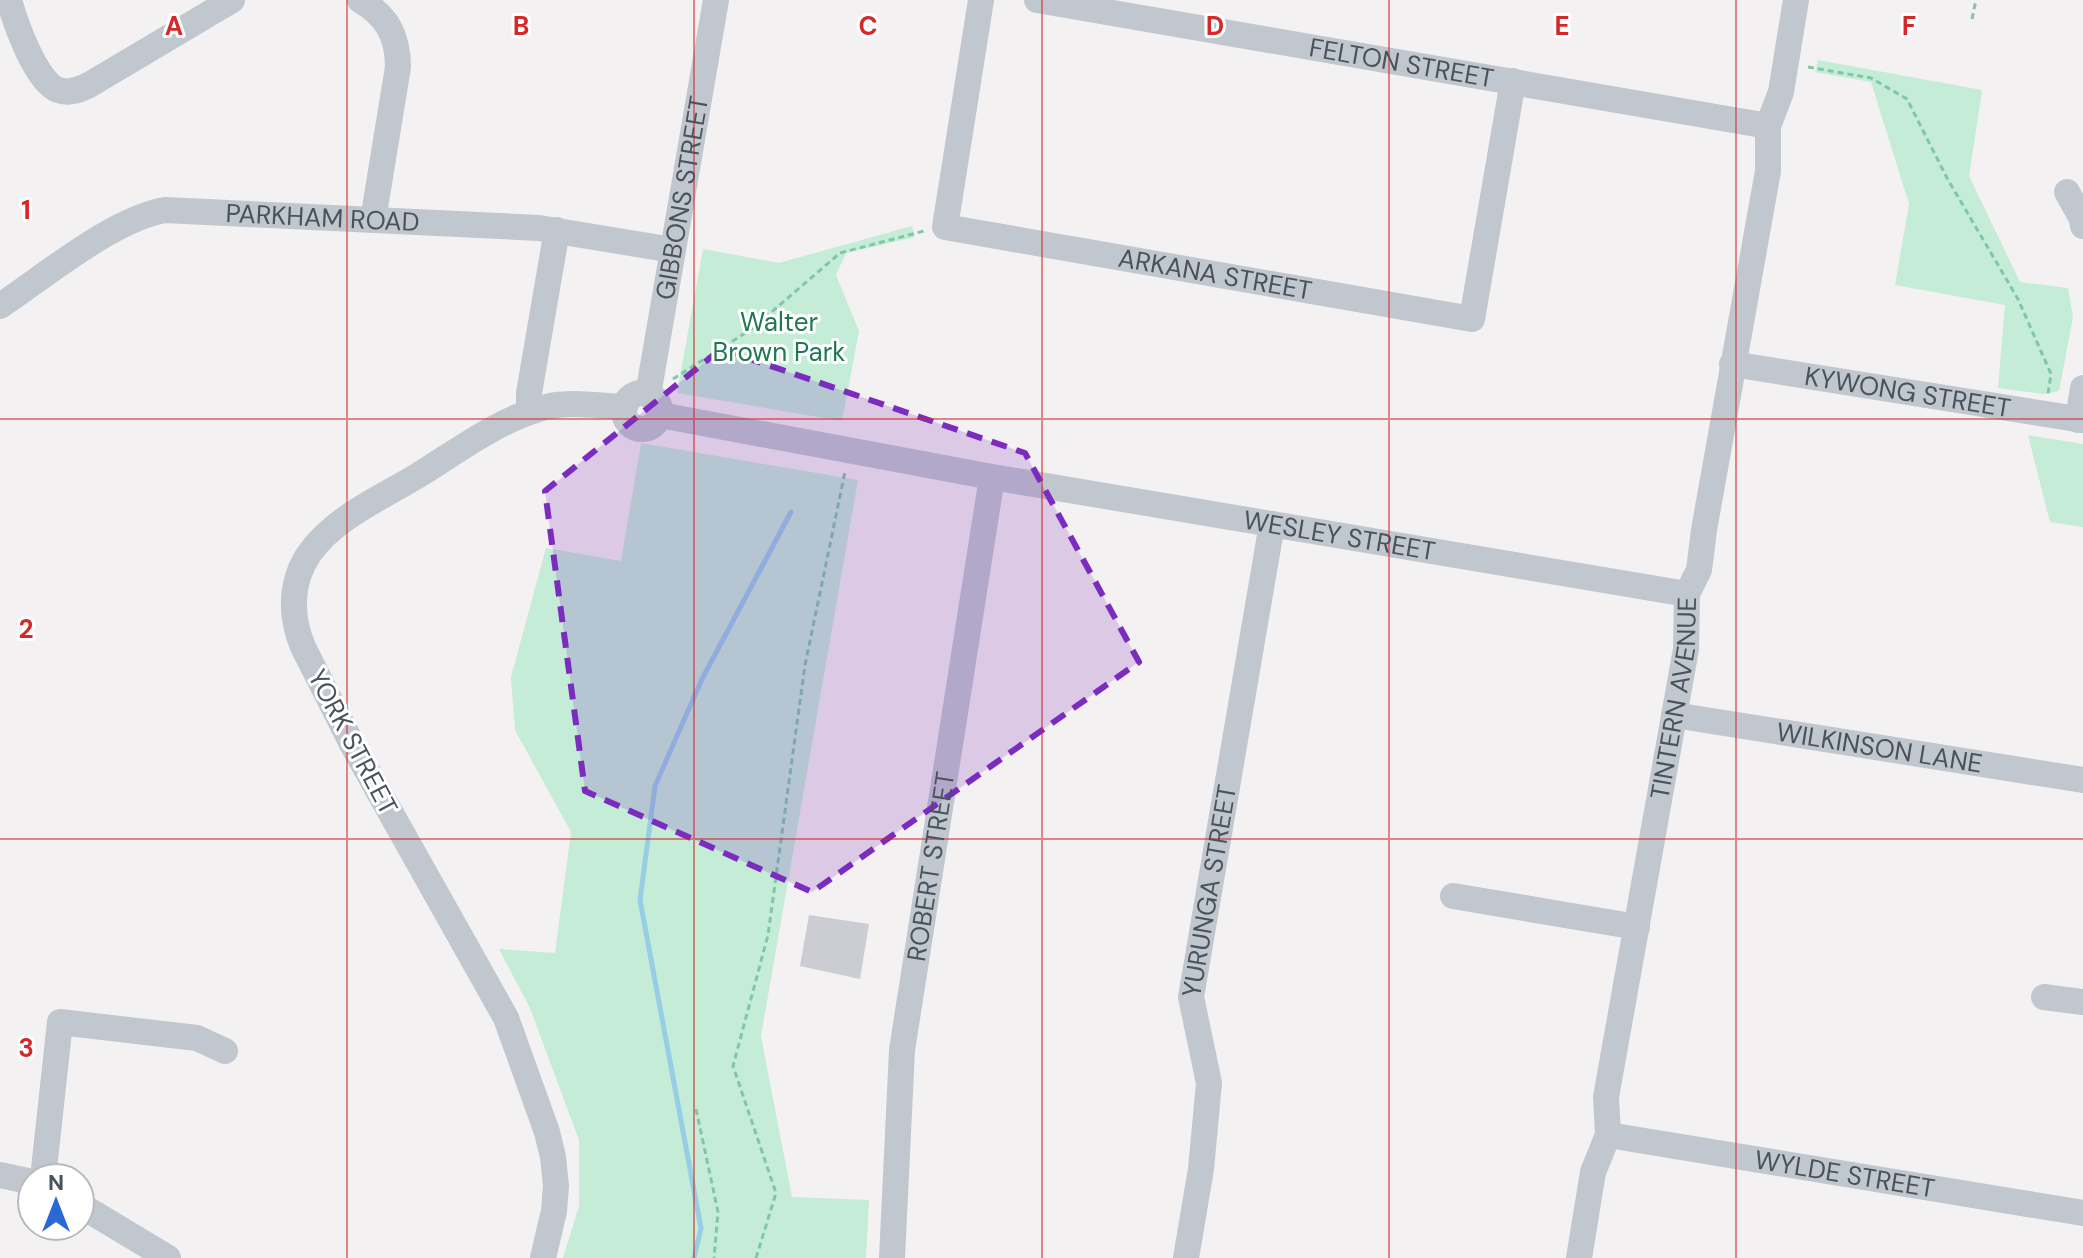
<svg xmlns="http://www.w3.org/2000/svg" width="2083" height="1258" font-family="'DM Sans',sans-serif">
<rect width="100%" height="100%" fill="#f3f1f1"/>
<path fill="#c4ecd6" d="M1818 60 1982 90 1969 176 2020 282 2068 288 2073 317 2059 391 2044 394 1998 388 2005 305 1895 285 1909 204 1871 82 1815 72Z
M912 226 915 237 846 253 836 275 859 331 842 421 677 393 703 249 779 263Z
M2028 435 2083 444V527L2050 522Z
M641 443 858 480 761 1036 792 1197 869 1200 866 1258H563L579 1206V1140L530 1008 499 949 555 953 571 832 515 730 511 677 546 548 621 561Z"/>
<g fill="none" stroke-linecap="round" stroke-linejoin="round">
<path stroke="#95cee5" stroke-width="5" d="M694 1258 701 1228 640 900 655 786 702 679 791 512"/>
</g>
<path fill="#cbcdd3" d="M809 915 869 924 860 979 800 966Z"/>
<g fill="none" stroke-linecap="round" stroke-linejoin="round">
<path stroke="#7fc7a9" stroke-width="3" stroke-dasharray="6 4" stroke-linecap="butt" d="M1972 19 1976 0
M1808 67 1871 78 1907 99 1947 178 2018 299 2051 374 2048 394
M673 379 753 328 840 253 924 231
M696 1109 718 1212 714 1258
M756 1258 776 1193 733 1066 768 935 805 665 845 472"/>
<g stroke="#c0c7ce" stroke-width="26">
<path d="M9 0C15 22 36 82 58 90 69 94 79 90 89 85L232 0"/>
<path d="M360 0C387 16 398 36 398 67L373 220"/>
<path id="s1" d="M981 0 945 227 1472 319 1513 81"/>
<path id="s2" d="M1037 0 1768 126"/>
<path d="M2067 192 2082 219 2083 226"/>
<path id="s3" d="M0 306C45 276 113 219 165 210L539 228 673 250"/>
<path id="s4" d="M1732 364 2083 420"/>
<circle cx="642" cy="411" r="18"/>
<path id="s5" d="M648 395 716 0"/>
<path d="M529 412V393L557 230"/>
<path id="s6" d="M660 415 992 477 1687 594"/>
<path d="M2078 420 2083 388"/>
<path id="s7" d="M1674 715 2083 780"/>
<path d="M1453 896 1637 927"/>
<path d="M2044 997 2083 1002"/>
<path id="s8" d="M1608 1135 2083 1213"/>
<path d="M0 1175 32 1182"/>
<path d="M43 1178 60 1022 197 1038 225 1051"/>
<path d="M80 1205 168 1258"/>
<path d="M543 1258 554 1211 556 1186 553 1157 547 1132 506 1018 352 744 303 647C290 616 290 582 309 554 334 518 381 498 417 476 458 451 499 419 546 407 571 401 599 406 625 407"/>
<path id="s9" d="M892 1258 902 1050 992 477"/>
<path id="s10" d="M1186 1258 1201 1169 1209 1083 1191 997 1272 524"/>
<path id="s11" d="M1579 1258 1593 1172 1608 1135 1606 1097 1686 649 1687 594 1699 570 1704 530 1768 171V126L1781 92 1796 0"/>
</g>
</g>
<path fill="#7b2cbf" fill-opacity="0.2" stroke="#7b2cbf" stroke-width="6" stroke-dasharray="16 10" stroke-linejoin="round" d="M721 349 1025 453 1139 662 812 892 585 791 545 491Z"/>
<path fill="none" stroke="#d62828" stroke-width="2" stroke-opacity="0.55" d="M347 0V1258M694 0V1258M1042 0V1258M1389 0V1258M1736 0V1258M0 419H2083M0 839H2083"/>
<g text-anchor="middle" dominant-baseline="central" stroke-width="6" stroke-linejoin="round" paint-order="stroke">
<g font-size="26" fill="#4a525c" stroke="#fff">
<text stroke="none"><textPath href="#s2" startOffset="370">FELTON STREET</textPath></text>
<text stroke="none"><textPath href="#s5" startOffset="200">GIBBONS STREET</textPath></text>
<text stroke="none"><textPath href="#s3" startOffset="350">PARKHAM ROAD</textPath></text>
<text stroke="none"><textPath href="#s1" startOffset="504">ARKANA STREET</textPath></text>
<text stroke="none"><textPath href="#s4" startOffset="178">KYWONG STREET</textPath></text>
<text stroke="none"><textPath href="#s6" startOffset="690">WESLEY STREET</textPath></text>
<text stroke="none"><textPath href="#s11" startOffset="570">TINTERN AVENUE</textPath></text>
<text transform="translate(353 742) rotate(62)">YORK STREET</text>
<text stroke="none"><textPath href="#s7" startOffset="208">WILKINSON LANE</textPath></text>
<text stroke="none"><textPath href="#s9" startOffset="394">ROBERT STREET</textPath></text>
<text stroke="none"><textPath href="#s10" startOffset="372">YURUNGA STREET</textPath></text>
<text stroke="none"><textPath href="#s8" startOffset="240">WYLDE STREET</textPath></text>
</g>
<g font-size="26" fill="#207853" stroke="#fff">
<text x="779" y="322">Walter<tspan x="779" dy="30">Brown Park</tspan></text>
</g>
</g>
<g font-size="26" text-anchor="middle" font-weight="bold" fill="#d62828" stroke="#fff" stroke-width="6" stroke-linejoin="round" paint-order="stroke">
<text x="174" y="35">A</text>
<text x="521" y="35">B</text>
<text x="868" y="35">C</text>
<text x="1215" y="35">D</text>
<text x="1562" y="35">E</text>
<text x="1909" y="35">F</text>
<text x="26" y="219">1</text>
<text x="26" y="638">2</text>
<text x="26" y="1057">3</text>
</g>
<g transform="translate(56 1202)"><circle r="38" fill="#ffffff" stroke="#b7babe" stroke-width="2"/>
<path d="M0-6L14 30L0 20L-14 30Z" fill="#2a68d4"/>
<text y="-12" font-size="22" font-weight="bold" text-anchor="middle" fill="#4a525c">N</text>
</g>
</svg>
